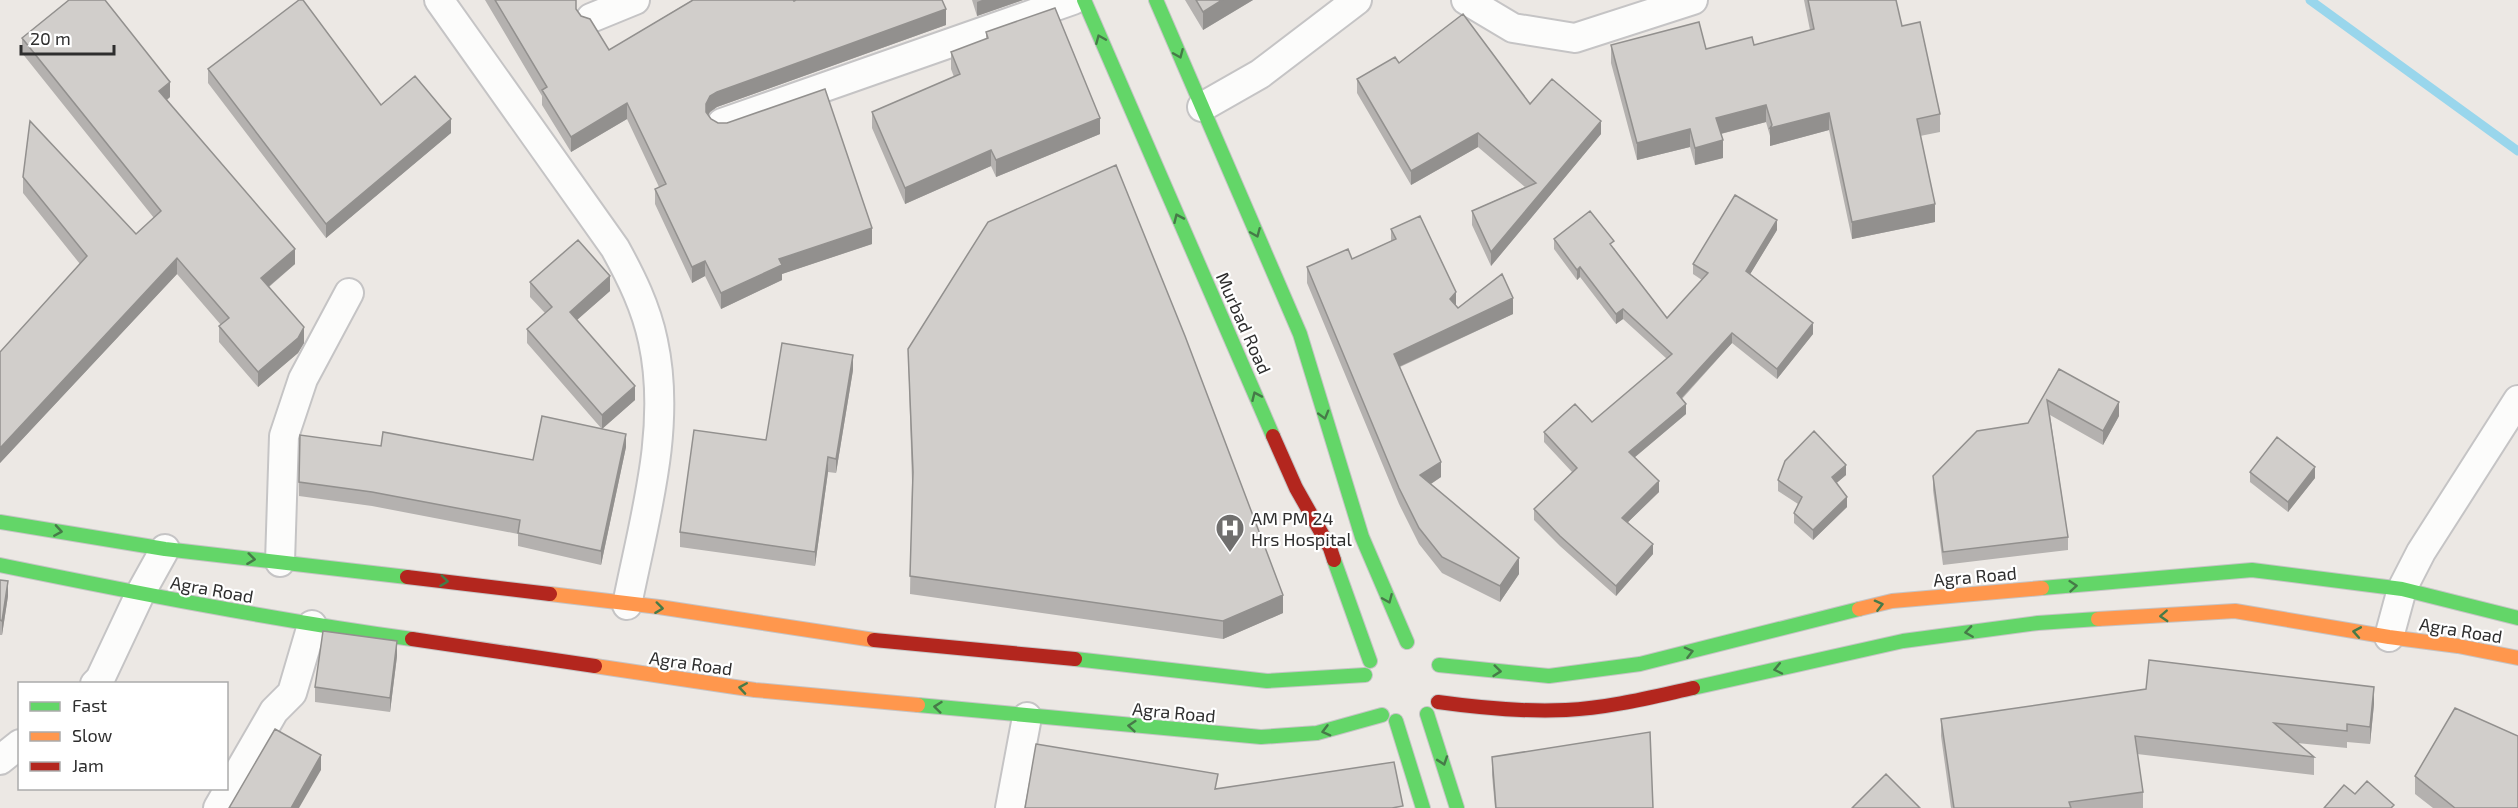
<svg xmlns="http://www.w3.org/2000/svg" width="2518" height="808" font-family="'Exo 2',sans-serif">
<rect width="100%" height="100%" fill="#ece8e4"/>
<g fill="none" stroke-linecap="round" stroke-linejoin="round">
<path stroke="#99d6ec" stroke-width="9" d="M2310 0 2518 151"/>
<g stroke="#c5c4c5" stroke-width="32">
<path id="street" d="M439 0 615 248C631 277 646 307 653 341 672 428 644 519 627 605
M1466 0 1513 28 1575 38 1693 0
M591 18 635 0
M1202 107 1260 74 1357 0
M722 123 1073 0
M280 562 284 436 303 379 349 293
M2389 637 2402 589 2421 552 2518 400
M95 684 100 679 140 594 165 549
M0 760 20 744
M218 808 274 711 292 693 312 625
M1010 808 1027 717"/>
</g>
<g stroke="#c5c4c5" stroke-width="16">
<path id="fast" d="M1084 0 1273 436
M1156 0 1300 334 1362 537 1407 642
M0 522 165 549 407 577
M1334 560 1370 661
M0 565C137 593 274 620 412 639
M2042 588 2252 570 2402 589 2518 618
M1075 659 1267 681 1365 675
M1439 665 1549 676 1640 664 1859 609
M1693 688 1903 641 2038 623 2098 619
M918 705 1261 737 1317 733 1382 715
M1427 714 1457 808
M1396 721 1423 808"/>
</g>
<g stroke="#c5c4c5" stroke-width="16">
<path id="slow" d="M550 594 659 607 874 640
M1859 609 1892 601 2042 588
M2098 619 2235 611 2389 637 2458 646 2518 658
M595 666 755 690 918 705"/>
</g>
<g stroke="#c5c4c5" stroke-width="16">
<path id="jam" d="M1273 436 1296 488 1330 548 1334 560
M407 577 550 594
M412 639 595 666
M874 640 1075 659
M1438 702C1481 708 1523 712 1566 710 1609 708 1652 697 1693 688"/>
</g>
<use href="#street" stroke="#fcfcfb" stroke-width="28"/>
<use href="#fast" stroke="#63d668" stroke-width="14"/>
<use href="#slow" stroke="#ff974d" stroke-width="14"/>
<use href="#jam" stroke="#b3261e" stroke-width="14"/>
</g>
<path fill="#b4b1af" d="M485 0H576V10L609 50 692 0H793L946 25 717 107 710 112 708 115 711 119 872 244 782 274V280L721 309 705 276 692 283 655 204V189L659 187 627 119 571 152 542 105V96Z
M972 0H1023L977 16Z
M1185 0H1253L1203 30Z
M1804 0H1896L1902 26 1940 114V132L1920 136 1935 222 1852 239 1829 130 1770 146V136L1766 122 1721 134 1723 158 1695 165 1690 147 1637 160 1611 63V45L1706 49 1754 45 1810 30Z
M986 32 1100 134 996 177 991 166 905 204 872 128V112L954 77 951 69V52L986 39Z
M22 38 170 97 167 100 295 264 269 287 304 343 298 353 258 387 219 342V326L221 325 177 274 0 463V352L80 264 23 193V177L136 234 154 218 22 53Z
M1399 63 1530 104 1601 134 1491 266 1472 225V211L1525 187 1478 147 1411 185 1357 93V79Z
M208 69 381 105 451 133 326 238 208 83Z
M1391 229 1458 308 1513 314 1400 367 1441 477 1431 484 1519 574 1500 602 1442 573 1419 544 1399 504 1307 283V267L1352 259 1391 241Z
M1777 230 1750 274 1813 334 1777 379 1732 343 1682 399 1686 414 1634 458 1659 492 1628 522 1653 554 1616 596 1560 546 1534 520V509L1572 472 1544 442V432L1592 422 1667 359 1623 319 1616 324 1580 277 1577 280 1554 249V239L1614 248 1667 318 1702 280 1693 274V264Z
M530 282 610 291 577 320 635 400 602 429 626 447 601 565 518 546V534L372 506 299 496V482L381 446 533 460 601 428 527 343V329L545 313 530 297Z
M908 349 1283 613 1223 639 910 594 912 483Z
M2059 369 2119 416 2103 445 2050 415 2068 537V550L1943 565 1933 490V476L2028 423Z
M853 370 836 473 828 472 815 566 680 547V532L766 440Z
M2250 472 2315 478 2288 512 2250 482Z
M1846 475 1836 483 1847 507 1813 540 1794 523V513L1798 504 1778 491V480Z
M0 580 8 596 2 635H0Z
M397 656 390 712 315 702V687Z
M2374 704 2370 744 2347 742V748L2297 743 2314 757V775L2137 754 2143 792V808H1951L1941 736V719Z
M1492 757 1653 808H1495L1492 775Z
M2415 776 2518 808H2433L2415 794Z"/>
<path fill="#92908e" d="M982 0H1023L977 16V2Z
M1222 0H1253L1203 30V12Z
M946 9V25L717 107 710 112 706 119V104L710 96 717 92Z
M170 82V97L159 106V91Z
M627 103V119L571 152V137Z
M1766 105V122L1716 135V118Z
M1829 113V130L1770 146V128Z
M1100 118V134L996 177V160Z
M451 119V133L326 238V224Z
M1601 121V134L1491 266V252Z
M1690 129V147L1637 160V143Z
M1478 133V147L1411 185V171Z
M1723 140V158L1695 165V148Z
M991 150V166L905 204V188Z
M1935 204V222L1852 239V222Z
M1777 220V230L1746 281V271Z
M872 228V244L782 274V280L721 309V293L779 259Z
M295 249V264L261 293V278Z
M177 258V274L0 463V448Z
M705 261V276L692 283V267Z
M1580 267V277L1577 280V270Z
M610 276V291L570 326V312Z
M1456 292V308L1450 299Z
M1513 298V314L1394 369V354Z
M1623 309V319L1616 324V314Z
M1813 323V334L1777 379V369Z
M304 327V343L298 353 258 387V372Z
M1732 333V343L1677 403V393Z
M853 355V370L836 473V459Z
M635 386V400L602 429V415Z
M2119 402V416L2103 445V431Z
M1686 404V414L1629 462V452Z
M626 434V447L601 565V551Z
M828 457V472L815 566V552Z
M1441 462V477L1420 491V475Z
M1846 465V475L1832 487V477Z
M2315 467V478L2288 512V502Z
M1659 481V492L1622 528V518Z
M1847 497V507L1813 540V530Z
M1653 544V554L1616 596V586Z
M1519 558V574L1500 602V586Z
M8 581V596L2 635V621Z
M1283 595V613L1223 639V621Z
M397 641V656L390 712V698Z
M2374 687V704L2370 744V727Z
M321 755V770L299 808H291Z"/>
<path fill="#d1cecb" stroke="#92908e" stroke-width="1.5" d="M69 0H105L170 82 159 91 295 249 261 278 304 327 298 338 258 372 219 326 229 318 177 258 0 448V352L87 256 23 177 30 121 136 234 161 211 22 38Z
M299 0H303L381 105 415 76 451 119 326 224 208 69Z
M495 0H576V9L581 16 590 19 609 50 693 0H793L794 1 796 0H942L946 9 717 92 710 96 706 104V112L711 119 718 123H727L825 89 872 228 779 259 782 265 721 293 705 261 692 267 655 189 666 184 627 103 571 137 542 90 547 87Z
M1196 0H1222L1203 12Z
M1808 0H1896L1902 26 1920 22 1940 114 1917 119 1935 204 1852 222 1829 113 1770 128 1772 125 1766 105 1716 118 1723 140 1695 148 1690 129 1637 143 1611 45 1699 22 1706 49 1752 37 1754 45 1814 29Z
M1055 8 1100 118 996 160 991 150 905 188 872 112 960 74 951 52 988 38 986 32Z
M1463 14 1530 104 1552 79 1601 121 1491 252 1472 211 1536 183 1478 133 1411 171 1357 79 1395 57 1399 63Z
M1116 165 1185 336 1283 595 1223 621 910 576 913 472 908 349 988 222Z
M1735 195 1777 220 1746 271 1813 323 1777 369 1732 333 1677 393 1686 404 1629 452 1659 481 1622 518 1653 544 1616 586 1560 536 1534 509 1577 468 1544 432 1575 404 1592 422 1672 354 1623 309 1616 314 1580 267 1577 270 1554 239 1590 211 1614 241 1610 244 1667 318 1708 273 1693 264Z
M1420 216 1456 292 1450 299 1458 308 1502 274 1513 298 1394 354 1441 462 1420 475 1519 558 1500 586 1442 557 1419 528 1399 488 1307 267 1348 249 1352 259 1396 239 1391 229Z
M578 240 610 276 570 312 635 386 602 415 527 329 552 307 530 282Z
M782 343 853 355 836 459 828 457 815 552 680 532 694 430 766 440Z
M2059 369 2119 402 2103 431 2047 400 2068 537 1943 552 1933 476 1977 431 2028 423Z
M542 416 626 434 601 551 518 533 520 520 372 492 299 482 300 435 381 446 383 432 533 460Z
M1814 431 1846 465 1832 477 1847 497 1813 530 1794 513 1802 497 1778 480 1785 461Z
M2277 437 2315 467 2288 502 2250 472Z
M0 580 8 581 2 621 0 620Z
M323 631 397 641 390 698 315 687Z
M2149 660 2374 687 2370 727 2347 724V731L2274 723 2314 757 2135 736 2143 792 2069 802 2071 808H1954L1941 719 2146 689Z
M2455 708 2518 736V808H2455L2415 776Z
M275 729 321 755 291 808H229Z
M1650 732 1653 808H1496L1492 757Z
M1036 744 1218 774 1215 789 1394 762 1403 806 1392 808H1025Z
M1886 774 1920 808H1852Z
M2367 781 2394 805 2391 808H2324L2344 785 2355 794Z"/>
<defs><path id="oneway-chevron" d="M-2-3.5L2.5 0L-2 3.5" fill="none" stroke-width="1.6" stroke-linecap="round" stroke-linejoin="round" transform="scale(1.5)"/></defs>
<g stroke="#467a48">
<use href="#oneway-chevron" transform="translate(1100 39) rotate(-113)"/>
<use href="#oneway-chevron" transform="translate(1179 54) rotate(67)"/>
<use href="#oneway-chevron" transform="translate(1178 218) rotate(-114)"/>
<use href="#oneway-chevron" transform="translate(1256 233) rotate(67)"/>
<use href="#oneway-chevron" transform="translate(1256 396) rotate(-114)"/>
<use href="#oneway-chevron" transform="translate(1324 415) rotate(74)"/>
<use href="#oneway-chevron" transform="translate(58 531) rotate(9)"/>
<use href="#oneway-chevron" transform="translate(251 559) rotate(7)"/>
<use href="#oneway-chevron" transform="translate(444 581) rotate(7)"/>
<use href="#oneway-chevron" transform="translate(2073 586) rotate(-5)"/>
<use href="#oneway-chevron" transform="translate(1388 599) rotate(67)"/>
<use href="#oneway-chevron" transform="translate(1879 605) rotate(-14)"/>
<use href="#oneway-chevron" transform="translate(659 608) rotate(7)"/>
<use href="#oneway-chevron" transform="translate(2164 616) rotate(177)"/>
<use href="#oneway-chevron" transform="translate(1969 632) rotate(172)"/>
<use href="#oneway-chevron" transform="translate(2357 632) rotate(-170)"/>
<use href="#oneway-chevron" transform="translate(1689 652) rotate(-14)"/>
<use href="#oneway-chevron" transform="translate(1778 669) rotate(168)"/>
<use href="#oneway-chevron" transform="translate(1497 671) rotate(6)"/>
<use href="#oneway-chevron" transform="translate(743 688) rotate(-171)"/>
<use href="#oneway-chevron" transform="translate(938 707) rotate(-174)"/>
<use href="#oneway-chevron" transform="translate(1132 726) rotate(-175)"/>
<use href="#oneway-chevron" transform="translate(1326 731) rotate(165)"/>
<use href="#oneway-chevron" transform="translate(1443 761) rotate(71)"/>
</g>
<defs>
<g id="hospital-pin" transform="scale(1.5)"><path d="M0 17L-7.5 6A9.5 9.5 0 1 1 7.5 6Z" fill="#706f6e" stroke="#fff"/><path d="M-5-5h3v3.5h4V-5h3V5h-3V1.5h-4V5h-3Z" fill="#fff"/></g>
</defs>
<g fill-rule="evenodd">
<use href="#hospital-pin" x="1230" y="528"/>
</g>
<g text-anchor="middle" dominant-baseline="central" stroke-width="4.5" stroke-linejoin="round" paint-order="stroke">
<g font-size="18" fill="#2e2e2e" stroke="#fff">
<text transform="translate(1244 323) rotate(66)">Murbad Road</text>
<text transform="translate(1975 576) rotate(-5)">Agra Road</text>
<text transform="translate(212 589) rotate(10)">Agra Road</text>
<text transform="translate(2461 630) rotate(9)">Agra Road</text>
<text transform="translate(691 663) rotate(8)">Agra Road</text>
<text transform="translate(1174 712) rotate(5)">Agra Road</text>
</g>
<g font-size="18" fill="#2e2e2e" stroke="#fff" text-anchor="start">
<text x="1251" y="518">AM PM 24<tspan x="1251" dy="21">Hrs Hospital</tspan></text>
</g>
</g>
<rect x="18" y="682" width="210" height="108" fill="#ffffff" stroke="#ababab" stroke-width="1.5"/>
<rect x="30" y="702" width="30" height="9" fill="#63d668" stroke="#ababab" stroke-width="1.5"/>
<text x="72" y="712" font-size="18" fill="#2e2e2e">Fast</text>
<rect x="30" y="732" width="30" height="9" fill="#ff974d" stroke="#ababab" stroke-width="1.5"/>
<text x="72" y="742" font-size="18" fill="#2e2e2e">Slow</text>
<rect x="30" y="762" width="30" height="9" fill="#b3261e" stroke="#ababab" stroke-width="1.5"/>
<text x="72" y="772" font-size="18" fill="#2e2e2e">Jam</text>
<path d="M21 45v9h93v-9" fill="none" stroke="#2e2e2e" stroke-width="3"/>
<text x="30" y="45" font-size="18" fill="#2e2e2e" stroke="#ffffff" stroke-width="4.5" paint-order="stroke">20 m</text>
</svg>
